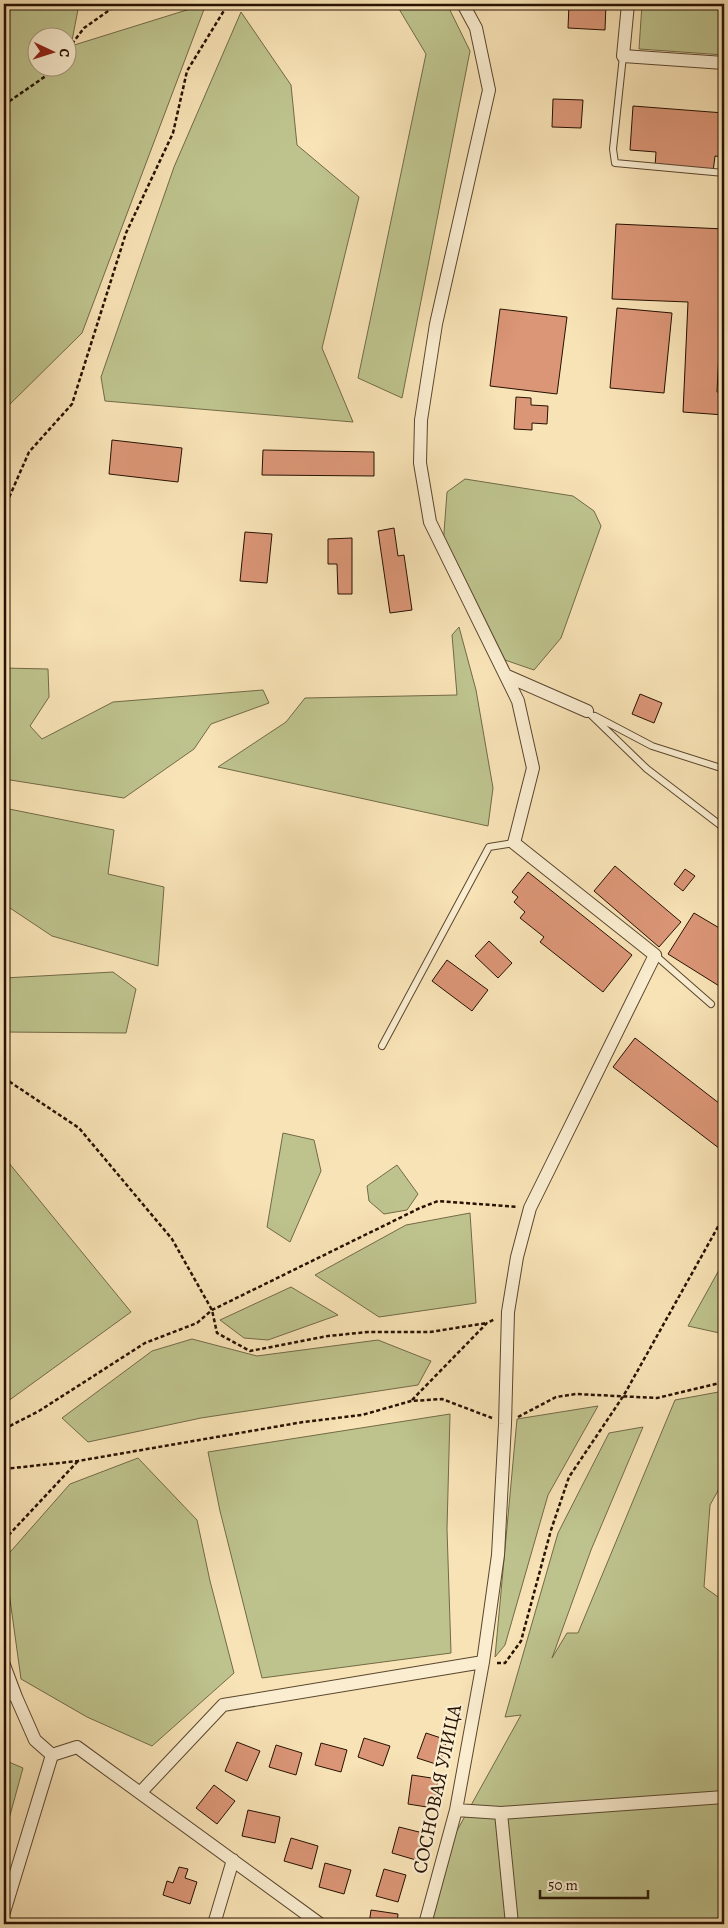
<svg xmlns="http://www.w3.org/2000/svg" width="728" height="1928" font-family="Alegreya,serif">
<rect width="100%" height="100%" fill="#f8e3b6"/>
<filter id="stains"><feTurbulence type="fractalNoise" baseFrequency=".004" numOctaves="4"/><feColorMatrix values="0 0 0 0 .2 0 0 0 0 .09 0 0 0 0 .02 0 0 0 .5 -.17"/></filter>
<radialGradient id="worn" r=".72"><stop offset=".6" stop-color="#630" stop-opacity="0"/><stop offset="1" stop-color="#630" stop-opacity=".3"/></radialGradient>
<path fill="#bec38d" stroke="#726a47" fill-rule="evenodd" d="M4 4H79L71 46 206 4 82 333 4 410ZM38 38H68V68H38Z
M396 4H447L470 51 402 398 358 378 426 54Z
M642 4H724V55L639 49Z
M241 12 291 85 297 145 359 197 322 348 353 422 105 401 101 377 174 167Z
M465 479 573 496 594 511 601 526 561 638 534 670 502 659 443 546 447 492Z
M459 627 476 690 493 788 488 826 218 767 286 722 305 698 457 695 452 635Z
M4 668 48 669 49 697 30 726 42 739 113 702 263 690 269 703 211 724 194 749 124 798 4 779Z
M4 808 114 830 108 874 164 887 158 966 52 936 4 904Z
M113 972 136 989 126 1033 4 1032V978Z
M283 1133 314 1140 321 1171 290 1242 267 1227Z
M4 1157 131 1312 4 1404Z
M397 1165 418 1194 407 1210 384 1214 369 1201 367 1186Z
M470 1213 476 1303 379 1317 315 1275 406 1225Z
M724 1261V1334L688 1326Z
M291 1287 338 1315 268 1340 244 1338 220 1320Z
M192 1339 257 1356 378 1340 431 1361 418 1385 201 1418 88 1442 62 1418 152 1351Z
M724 1391V1480L710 1505 704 1587 724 1601V1924H431L454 1836 521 1715 505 1717 558 1533 609 1433 643 1427 591 1550 552 1658 567 1633H578L675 1400Z
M598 1406 548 1495 505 1645 495 1657 517 1419Z
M450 1414 447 1529 451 1653 262 1678 220 1511 208 1452Z
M138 1458 197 1520 210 1581 234 1673 152 1746 87 1717 21 1679 8 1585 4 1579V1559L70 1484Z
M4 1760 23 1768 4 1837Z"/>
<path fill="#db9677" stroke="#261101" d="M569 4H606L605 30 568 28Z
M553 99 583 100 581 128 552 127Z
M633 106 724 113V157L715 156 713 172 655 167 656 152 630 150Z
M616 224 724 229V313H721L717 392 724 393V415L683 412 688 302 612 299Z
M617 308 672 313 664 393 610 388Z
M500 309 567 317 557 394 490 386Z
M516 397 531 398V405L548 406 547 424 532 423V430L514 429Z
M112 440 182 448 178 482 109 474Z
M263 450 374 452V476L262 475Z
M394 528 398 556 404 555 412 610 390 613 378 531Z
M245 532 272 534 267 583 240 581Z
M352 538V594H338L337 564H328V539Z
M640 694 662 703 654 723 632 714Z
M615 866 681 922 659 947 594 891Z
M685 869 695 876 683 891 674 884Z
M528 872 632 955 603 992 540 942 544 937 520 918 525 912 514 902 518 897 512 892Z
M694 913 721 929 724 924V989L668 954Z
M489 941 512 963 498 978 475 956Z
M447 960 488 990 472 1011 432 981Z
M635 1038 724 1107V1152L613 1067Z
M426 1733 447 1740 439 1765 417 1758Z
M364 1738 390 1746 383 1766 358 1757Z
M237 1742 260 1751 247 1781 225 1771Z
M321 1743 347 1750 341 1772 315 1765Z
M276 1745 302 1753 296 1775 269 1767Z
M412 1775 438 1779 433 1808 408 1804Z
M214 1785 235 1801 217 1824 196 1808Z
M248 1810 280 1817 275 1843 242 1836Z
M399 1827 423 1833 416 1860 392 1853Z
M291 1838 318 1846 312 1869 284 1861Z
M325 1863 351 1870 344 1894 319 1887Z
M179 1867 188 1869 185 1878 197 1882 190 1904 163 1895 167 1881 173 1883Z
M384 1869 406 1875 398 1902 376 1896Z
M371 1910 398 1914 397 1924H369Z"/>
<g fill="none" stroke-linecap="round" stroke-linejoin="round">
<g stroke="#5a462e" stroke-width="8">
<path id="lane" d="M623 56 613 149 615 163 724 173
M587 711 647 769 724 828
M595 716 652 746 724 769
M655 955 711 1004
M382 1046 489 847 514 843"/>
</g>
<g stroke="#5a462e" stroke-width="14">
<path id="street" d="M628 4 623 56 724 63
M507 676 587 711
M4 1665 16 1697
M4 1689 16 1697 35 1740 52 1755
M52 1755 77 1747 320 1924
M140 1793 223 1705 483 1662
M456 1810 501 1813 724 1797
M501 1813 512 1924
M4 1912 52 1755
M214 1924 233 1860
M425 1924 456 1810 483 1662 498 1555 505 1424 508 1312 517 1257 530 1208 655 955 514 843 533 768 518 701 430 522 420 463 421 420 436 324 489 90 476 28 463 4"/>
</g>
<path stroke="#261101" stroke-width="2.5" stroke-dasharray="4 2.5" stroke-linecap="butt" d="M68 49 84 28 118 4
M4 105 50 73 54 68
M4 509 29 452 72 404 126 233 173 133 187 71 228 4
M4 1078 79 1128 172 1239 212 1310 217 1333 250 1351 328 1336 368 1332H430L487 1323
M412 1400 487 1323 495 1319
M518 1417 556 1397 576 1394 657 1398 724 1382
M4 1429 39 1411 145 1343 197 1323 212 1310 420 1208 438 1201 518 1207
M4 1469 78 1461 303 1422 362 1415 411 1401 442 1399 492 1418
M4 1540 78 1461
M497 1663H505L521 1641 551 1530 569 1477 624 1395 724 1216"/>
<use href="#lane" stroke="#faedd0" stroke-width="6"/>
<use href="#street" stroke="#faedd0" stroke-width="12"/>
</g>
<g text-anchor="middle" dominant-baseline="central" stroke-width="4.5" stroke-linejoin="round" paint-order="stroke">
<g font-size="20" fill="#261101" stroke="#faedd0">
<text transform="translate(437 1789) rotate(-78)">СОСНОВАЯ УЛИЦА</text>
</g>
</g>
<rect width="728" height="1928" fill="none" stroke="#f8e3b6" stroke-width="20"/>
<rect x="5" y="5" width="718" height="1918" fill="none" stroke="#261101" stroke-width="2.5"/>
<rect x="10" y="10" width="708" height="1908" fill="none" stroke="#261101"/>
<g transform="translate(52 52) rotate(94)"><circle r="24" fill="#faedd0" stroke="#a5957d"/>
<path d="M0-4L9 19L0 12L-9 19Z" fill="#8f2418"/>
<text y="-8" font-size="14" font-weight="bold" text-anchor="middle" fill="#261101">С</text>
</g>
<path d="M540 1890v8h108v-8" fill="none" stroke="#261101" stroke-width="2.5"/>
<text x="548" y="1890" font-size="15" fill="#261101" stroke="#faedd0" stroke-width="4" paint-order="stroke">50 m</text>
<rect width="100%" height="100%" filter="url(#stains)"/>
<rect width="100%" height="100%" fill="url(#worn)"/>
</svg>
